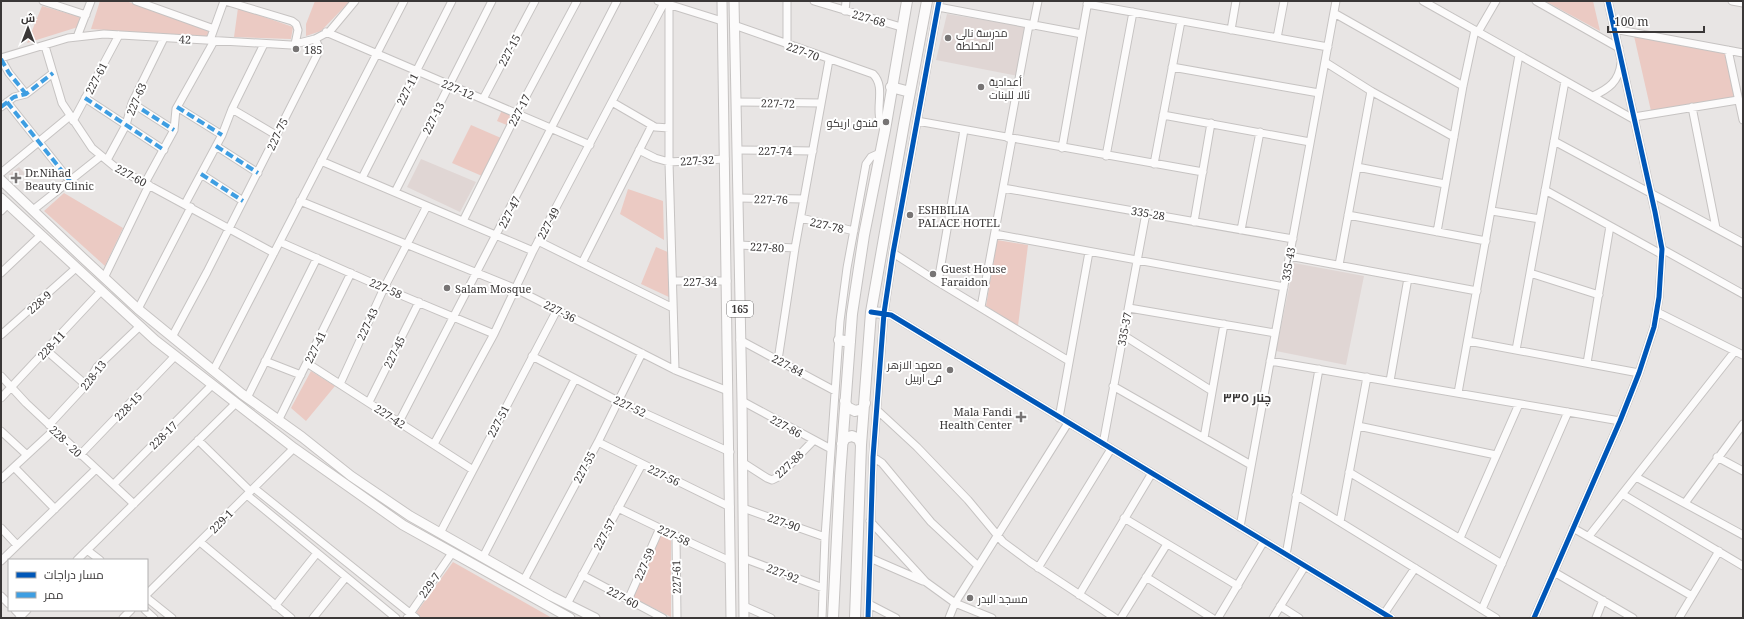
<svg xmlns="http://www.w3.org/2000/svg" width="1744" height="619" font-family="'Noto Serif',Cairo,serif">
<rect width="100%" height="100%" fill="#e8e5e4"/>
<path fill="#e0d6d4" d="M947 14 1028 27 1018 76 936 60Z
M421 159 476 182 460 212 407 187Z
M19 167 25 174 15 182 9 174Z
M1294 263 1364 276 1346 365 1276 351Z"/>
<path fill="#ebcac3" d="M100 1H126L210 31 208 37 91 29Z
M315 1H350L321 31 306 36V24Z
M1545 1H1593L1600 31Z
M42 6 83 18 78 27 27 43Z
M238 8 293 27 291 39 234 37Z
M1634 36 1728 54 1738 98 1651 111Z
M502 110 513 115 509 126 497 121Z
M471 125 501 138 482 176 452 163Z
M628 189 663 201 664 240 620 214Z
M64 193 123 228 105 266 44 211Z
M997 240 1028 245 1018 326 986 306Z
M656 247 670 253 671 298 641 284Z
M311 371 335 386 306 421 291 408Z
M662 533 671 537V617L632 597Z
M453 562 552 618H419L416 613Z"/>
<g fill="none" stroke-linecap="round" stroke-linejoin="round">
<g stroke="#c6c3c2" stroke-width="9">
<path id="minor" d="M43 1 86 15
M136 1 214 29
M225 1 292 21 296 24 298 30 295 44
M658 1 722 21
M787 1V45
M814 1 901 27
M1423 1 1635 120
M1536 1 1619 48
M1732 1 1743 3
M1087 4 1328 47
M669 5V162L675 370
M938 7 1082 34
M845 11 846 1
M1334 13 1463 86
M734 25 873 74C888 89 871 112 885 130
M1033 26 1038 1
M1614 29 1743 53
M1231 30 1236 1
M326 32 590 145
M1478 32 1496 1
M77 37 91 1
M1277 38 1284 1
M210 40 224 1
M45 46 62 103 92 148 115 167 274 253
M1728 50 1743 120
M1 58 68 38 104 34 291 45 315 39 330 31 355 1
M1 59 9 73 26 94
M1325 62 1371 91 1454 137
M1172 67 1319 93
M1593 96C1608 89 1619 82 1621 63
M85 98 164 150
M483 99 535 1
M7 102 70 181
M612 102 655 127 669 128
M736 102 821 103
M132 103 174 130
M1 107 14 97 26 94 53 73
M177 107 222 135
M1692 107 1716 228
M232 109 276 135
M1163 115 1310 142
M1634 117 1738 100
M73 121 119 35
M917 121 1203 172
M1008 138 1029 25
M1554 141 1743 243
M216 146 258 173
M1062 148 1088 1
M639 150 655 158 669 162 725 159
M737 150 813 151
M1106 156 1133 12
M107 160 126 125 132 103 164 38
M321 161 533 251
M1154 164 1181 21
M1357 167 1445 184
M1 173 70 116
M201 174 243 201
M362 178 452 1
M145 183 174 130 176 109 214 41
M1003 188 1293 239
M1545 190 1661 254
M395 192 492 1
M738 198 804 199
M300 201 514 288 675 370 728 391
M185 204 222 135 232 109 264 44
M33 210 101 156
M1 211 8 204
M1492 211 1540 219
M1348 215 1486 241
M801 218 854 231
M463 221 517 113 577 1
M1194 222 1211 123
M1241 230 1260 132
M1437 232 1463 86 1475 30
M995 234 1284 287
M538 241 673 308
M280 242 384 288 494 334
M739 245 795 248
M1662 249 1743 294
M893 253 938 282 1069 361
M1289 256 1477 291
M582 263 652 125
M1339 265 1371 91
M1 273 41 235
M1530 273 1599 295
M104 278 149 185
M673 281H727
M938 282 964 130
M981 307 1012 139
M1129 308 1275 333
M138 309 191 207
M1657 312 1743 355
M884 313 891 315 1391 618
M1 335 76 268
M1123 335 1212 391
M172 337 207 272 318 53 319 47 315 39
M740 340 835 391
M1468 341 1639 373
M46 350 86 385
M1516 350 1565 81
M532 356 618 401 730 452
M778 360 795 248 829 60
M265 361 301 375
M1270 361 1620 421
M307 363 473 470
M1587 363 1610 226
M213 371 404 1
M1 376 26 403 134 504
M1390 381 1408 278
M340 384 384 288 427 206
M1113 386 1251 465
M1458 393 1519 55
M1 398 101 291
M247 398 317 258
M742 401 831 449
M369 402 419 302
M877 410 917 447 968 500 1003 542 1030 562 1115 618
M1059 418 1089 252
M278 421 351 273
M399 422 617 1
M49 425 86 385 97 367 140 326
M1358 426 1496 455
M1 431 27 455
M1204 438 1224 324
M198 440 250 491
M598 442 730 507
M434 444 494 334 533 251 664 3
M1103 444 1146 213
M80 455 175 356
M873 457 882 463 931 522 978 566
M1717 457 1743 471
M742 462 767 478 772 480 778 477 813 441
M14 467 55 509
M1349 472 1502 564
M1636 477 1743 535
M1 479 54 430
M114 484 212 385
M254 488 416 618
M1622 494 1743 566
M247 495 396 618
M1296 495 1496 618
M1685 503 1743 424
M618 508 676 536 730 561
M743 508 825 537
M1124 518 1238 586
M870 521 926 582 955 603 992 618
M1340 522 1367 377
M1240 527 1336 1
M1 528 17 545
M1573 528 1692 596
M440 533 557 310
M676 536 677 618
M1589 536 1735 351
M1460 538 1519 404
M200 542 291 618
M87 550 100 560
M1286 555 1319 369
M483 557 575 379
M743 558 823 588
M870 558 923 581
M77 560 236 403
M1 561 96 469
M1038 568 1111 449
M1554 572 1633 618
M582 575 663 618
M1146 577 1212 618
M524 580 598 442 642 353
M147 594 294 448
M1079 595 1152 473
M1 596 9 604
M147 598 172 618
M628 600 660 528
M567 604 642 464
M869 604 896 618
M275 606 317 553
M744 606 771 618
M1280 606 1299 618
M1482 609 1568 412
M15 610 21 616
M145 610 154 618
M1384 614 1415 568
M19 618 27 610
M123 618 131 610
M313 618 346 577
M407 618 452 553
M822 618 825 537 840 321 847 268 866 164 871 157 880 153
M868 618 873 457 884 313 893 253 939 1
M949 618 955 603 1068 423
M1121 618 1167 544
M1218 618 1264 541
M1273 618 1305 566
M1534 618 1620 421 1639 373 1654 327 1659 297 1662 249 1655 212 1608 1
M1596 618 1603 600
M1679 618 1719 551"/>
</g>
<g stroke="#c6c3c2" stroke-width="11">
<path id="major" d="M722 1 731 618
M734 1 742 401 744 618
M1 180 83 258 138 309 242 394 302 437 351 476 410 516 551 596 595 618
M1 198 155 340 294 448 403 525 570 618"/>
</g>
<g stroke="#c6c3c2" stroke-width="12">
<path id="highway" d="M891 87 910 92
M871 312 884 313
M839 340 850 342
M845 401 847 407 855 411 863 409 865 403
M842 444 845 438 852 436 859 439 861 445
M833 618 840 476 852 314 864 235 885 130 907 1
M855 618 861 445 871 312 904 124 927 1"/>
</g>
<use href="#minor" stroke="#fcfbfb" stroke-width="7"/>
<use href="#major" stroke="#fcfbfb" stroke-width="9"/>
<use href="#highway" stroke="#fcfbfb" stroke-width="10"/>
<path stroke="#3e9ee2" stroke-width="4" stroke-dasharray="8 4" stroke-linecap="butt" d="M1 59 9 73 26 94
M85 98 164 150
M7 102 70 181
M132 103 174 130
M1 107 14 97 26 94 53 73
M177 107 222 135
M216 146 258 173
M201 174 243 201"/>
<g stroke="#fff" stroke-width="8">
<path id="cycleway" d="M871 312 891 315 1391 618
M868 618 873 457 884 313 893 253 939 1
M1534 618 1620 421 1639 373 1654 327 1659 297 1662 249 1655 212 1608 1"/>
</g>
<use href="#cycleway" stroke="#0057b8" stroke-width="5"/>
</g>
<g fill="#777474" stroke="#fff" stroke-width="1.5">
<circle cx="948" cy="38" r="4"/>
<circle cx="296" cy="49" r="4"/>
<circle cx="981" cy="87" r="4"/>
<circle cx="886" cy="122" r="4"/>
<path d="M14 172h4v4h4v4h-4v4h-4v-4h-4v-4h4z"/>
<circle cx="910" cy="215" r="4"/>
<circle cx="933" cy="274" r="4"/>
<circle cx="447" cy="288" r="4"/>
<circle cx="950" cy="370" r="4"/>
<path d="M1019 411h4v4h4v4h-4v4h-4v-4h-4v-4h4z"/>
<circle cx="970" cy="598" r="4"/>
</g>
<g text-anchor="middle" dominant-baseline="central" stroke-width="4" stroke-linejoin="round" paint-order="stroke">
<rect fill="#fff" stroke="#757373" stroke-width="1" x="727" y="301" width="26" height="16" rx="3"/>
<g font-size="10" font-weight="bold" fill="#3a3737">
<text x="740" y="309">165</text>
</g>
<g font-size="11" fill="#3a3737" stroke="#fff">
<text transform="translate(869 18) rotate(16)">227-68</text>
<text transform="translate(185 39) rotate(3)">42</text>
<text transform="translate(509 50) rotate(-62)">227-15</text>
<text transform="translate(803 51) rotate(20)">227-70</text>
<text transform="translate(96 78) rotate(-62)">227-61</text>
<text transform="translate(407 89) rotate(-63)">227-11</text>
<text transform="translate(458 89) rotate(23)">227-12</text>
<text transform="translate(136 99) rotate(-67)">227-63</text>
<text transform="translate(778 103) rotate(1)">227-72</text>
<text transform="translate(519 110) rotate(-62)">227-17</text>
<text transform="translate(433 118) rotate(-63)">227-13</text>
<text transform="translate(277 134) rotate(-65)">227-75</text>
<text x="775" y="150">227-74</text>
<text transform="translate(697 160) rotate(-3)">227-32</text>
<text transform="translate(131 175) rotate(29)">227-60</text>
<text transform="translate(771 199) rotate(1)">227-76</text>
<text transform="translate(509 212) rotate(-63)">227-47</text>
<text transform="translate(1148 213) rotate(10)">335-28</text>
<text transform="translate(548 223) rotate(-62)">227-49</text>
<text transform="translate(827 225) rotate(13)">227-78</text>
<text transform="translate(767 247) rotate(3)">227-80</text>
<text transform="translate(1288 264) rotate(-80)">335-43</text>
<text x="700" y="281">227-34</text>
<text transform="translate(386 288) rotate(23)">227-58</text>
<text transform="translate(39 302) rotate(-42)">228-9</text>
<text transform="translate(560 311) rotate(27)">227-36</text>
<text transform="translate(367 324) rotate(-65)">227-43</text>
<text transform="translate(1124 329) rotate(-79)">335-37</text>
<text transform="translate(51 345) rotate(-47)">228-11</text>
<text transform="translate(315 347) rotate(-64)">227-41</text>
<text transform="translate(394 352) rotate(-64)">227-45</text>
<text transform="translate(788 365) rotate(28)">227-84</text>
<text transform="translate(93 375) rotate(-52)">228-13</text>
<text transform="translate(128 406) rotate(-46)">228-15</text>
<text transform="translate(630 406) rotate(25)">227-52</text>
<text transform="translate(390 416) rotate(33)">227-42</text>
<text transform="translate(498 421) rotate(-62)">227-51</text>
<text transform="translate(786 426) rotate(29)">227-86</text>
<text transform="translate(163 435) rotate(-45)">228-17</text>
<text transform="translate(66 441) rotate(44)">228 - 20</text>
<text transform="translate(789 464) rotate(-43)">227-88</text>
<text transform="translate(584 467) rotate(-62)">227-55</text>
<text transform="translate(664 475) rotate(26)">227-56</text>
<text transform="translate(221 521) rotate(-46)">229-1</text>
<text transform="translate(784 522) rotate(19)">227-90</text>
<text transform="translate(604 534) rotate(-62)">227-57</text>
<text transform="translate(674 535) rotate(25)">227-58</text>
<text transform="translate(644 564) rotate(-66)">227-59</text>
<text transform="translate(783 573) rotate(21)">227-92</text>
<text transform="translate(676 577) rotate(-91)">227-61</text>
<text transform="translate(429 585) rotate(-55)">229-7</text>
<text transform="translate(623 597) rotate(28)">227-60</text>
</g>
<g font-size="11" fill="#3a3737" stroke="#fff" text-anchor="start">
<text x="956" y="32">مدرسة نالي<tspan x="956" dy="13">المخلطة</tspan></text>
<text x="304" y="49">185</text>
<text x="989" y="81">أعدادية<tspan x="989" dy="13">ئالا للبنات</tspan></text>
<text x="878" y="122" text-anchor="end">فندق اريكو</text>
<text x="25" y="172">Dr.Nihad<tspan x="25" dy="13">Beauty Clinic</tspan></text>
<text x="918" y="209">ESHBILIA<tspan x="918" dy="13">PALACE HOTEL</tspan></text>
<text x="941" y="268">Guest House<tspan x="941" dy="13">Faraidon</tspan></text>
<text x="455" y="288">Salam Mosque</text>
<text x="942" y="364" text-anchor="end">معهد الازهر<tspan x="942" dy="13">فی اربیل</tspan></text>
<text x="1012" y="411" text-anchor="end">Mala Fandi<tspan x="1012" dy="13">Health Center</tspan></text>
<text x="978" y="598">مسجد البدر</text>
</g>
<g font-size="12" font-weight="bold" fill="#3a3737" stroke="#fff">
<text x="1247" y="397">چنار ٣٣٥</text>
</g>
</g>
<rect width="1744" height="619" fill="none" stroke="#3a3737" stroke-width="4"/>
<rect x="8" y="559" width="140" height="52" fill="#ffffff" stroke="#b0afaf"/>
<rect x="16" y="572" width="20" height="6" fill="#0057b8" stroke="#b0afaf"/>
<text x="44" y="579" font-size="12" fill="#3a3737">مسار دراجات</text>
<rect x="16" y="592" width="20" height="6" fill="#3e9ee2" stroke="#b0afaf"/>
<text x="44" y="599" font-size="12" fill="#3a3737">ممر</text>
<g transform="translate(28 28)" stroke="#ffffff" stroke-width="3" paint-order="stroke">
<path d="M0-3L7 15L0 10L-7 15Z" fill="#3a3737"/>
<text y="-6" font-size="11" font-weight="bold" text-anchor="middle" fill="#3a3737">ش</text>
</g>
<path d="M1608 26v6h96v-6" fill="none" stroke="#3a3737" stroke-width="2"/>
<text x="1614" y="26" font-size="12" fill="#3a3737" stroke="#ffffff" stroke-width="3" paint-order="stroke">100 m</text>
</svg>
